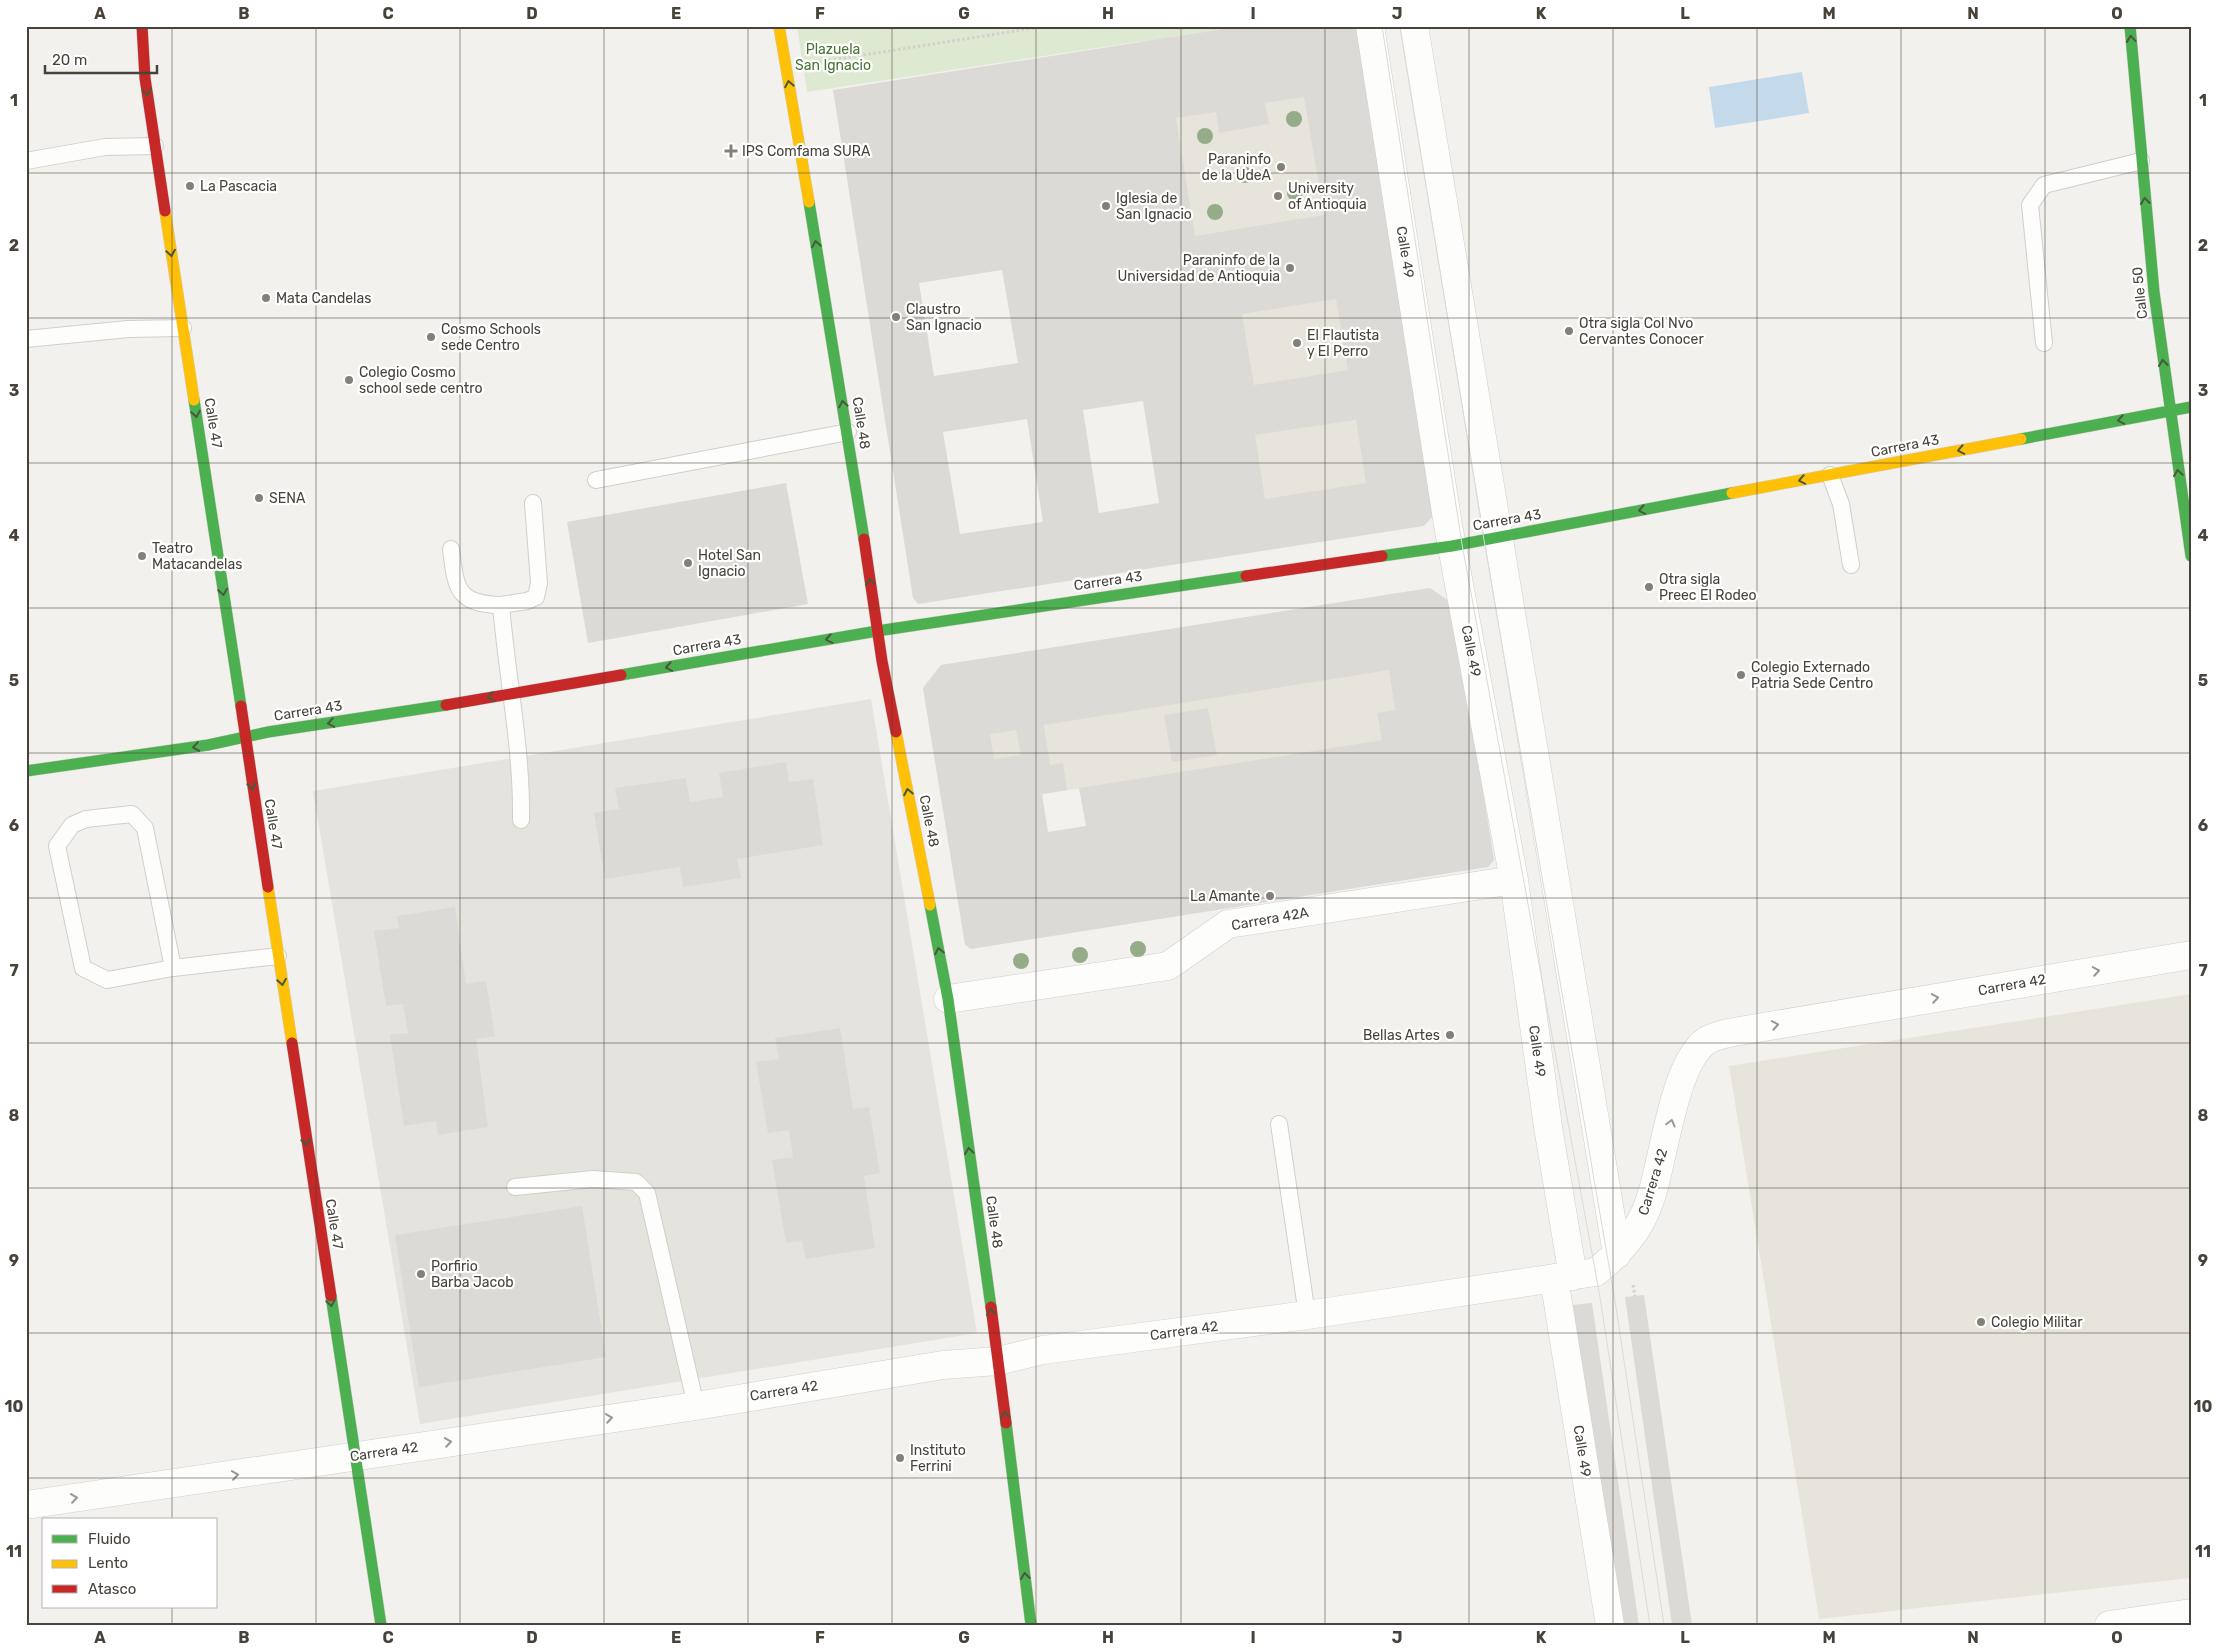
<svg xmlns="http://www.w3.org/2000/svg" width="2217" height="1651" font-family="Rubik,sans-serif">
<rect width="100%" height="100%" fill="#f2f1ee"/>
<path fill="#e5e3dd" d="M871 699 977 1333 420 1424 313 791Z"/>
<path fill="#e7e5db" d="M1243 26H1362L1440 509 1227 505 1192 352 1140 41Z
M1430 588 1453 604 1472 726 943 810 923 688 941 665Z
M2191 994V1578L1819 1619 1729 1066Z"/>
<path fill="#dee9d1" d="M797 26H1243L807 92Z"/>
<path fill="#c4d9ea" d="M1802 72 1809 113 1715 128 1709 87Z"/>
<path fill="#dcdad7" fill-rule="evenodd" d="M1243 26H1362L1440 509 1424 526 918 604 913 598 833 90ZM1304 97 1324 215 1195 236 1176 118 1216 112 1219 133 1269 124 1265 103ZM1002 270 1018 363 934 376 919 283ZM1336 299 1348 370 1254 385 1242 314ZM1143 401 1159 503 1099 513 1083 410ZM1027 419 1043 522 960 534 943 432ZM1356 420 1366 483 1265 499 1255 435Z
M786 483 808 604 588 643 567 522Z
M1430 588 1453 604 1494 860 1488 867 971 949 965 945 923 688 941 665ZM1389 670 1395 710 1377 713 1382 740 1079 788 1086 826 1048 832 1042 794 1067 790 1063 763 1050 765 1044 725ZM1016 730 1021 755 994 759 990 734Z
M1208 708 1217 755 1172 762 1164 715Z
M786 762 789 782 813 779 823 845 737 859 741 878 683 887 680 867 605 879 594 813 619 809 615 788 686 778 690 802 723 797 719 773Z
M455 907 466 984 486 981 495 1036 476 1039 488 1127 438 1135 436 1121 404 1126 390 1035 408 1033 403 1004 386 1006 374 931 399 928 397 916Z
M840 1028 853 1109 869 1107 880 1173 864 1176 875 1248 806 1259 802 1241 786 1243 772 1160 793 1157 789 1130 768 1133 756 1062 779 1059 775 1038Z
M582 1206 606 1357 419 1387 395 1235Z
M1644 1295 1692 1625H1672L1625 1297Z
M1592 1303 1639 1625H1619L1572 1305Z"/>
<g fill="none" stroke-linecap="round" stroke-linejoin="round">
<g stroke="#d0cfcb" stroke-width="18">
<path id="lane" d="M26 161 105 147 155 146
M26 339 128 329 183 328
M2044 343 2030 205 2044 185 2141 161
M1830 475 1841 504 1851 565
M596 480 848 432
M451 549C456 588 456 604 501 605 507 677 522 747 521 820
M501 605 527 601 536 597 539 583 533 503
M173 968 145 828 132 814 86 819 72 825 57 846 83 968 107 980 173 968 278 956
M1279 1124 1307 1315
M515 1187 593 1179 636 1182 647 1193 696 1406"/>
</g>
<g stroke="#d0cfcb" stroke-width="29">
<path id="street" d="M1370 26 1448 525 1514 880 1548 1127 1573 1276
M1414 26 1617 1254
M948 999 1168 966 1228 924 1514 880
M1554 1278 1610 1625
M26 1505 696 1406 943 1365 998 1361 1043 1350 1307 1315 1596 1272C1620 1252 1640 1231 1650 1200 1664 1160 1673 1065 1706 1041 1712 1037 1721 1035 1728 1033L2191 955
M2109 1625 2191 1613"/>
</g>
<g stroke="#d0cec6" stroke-width="12">
<path id="fast" d="M2130 26 2154 292 2191 556
M809 202 864 539
M194 400 241 706
M2021 439 2191 407
M1382 556 1452 546 1732 493
M621 675 877 631 1246 576
M26 771 208 745 268 732 446 705
M930 905 948 999 991 1307
M331 1296 381 1625
M1006 1423 1031 1625"/>
</g>
<g stroke="#d0cec6" stroke-width="12">
<path id="slow" d="M779 26 809 202
M165 211 194 400
M1732 493 2021 439
M896 732 930 905
M268 887 292 1043"/>
</g>
<g stroke="#d0cec6" stroke-width="12">
<path id="jam" d="M142 26 145 78 165 211
M864 539 882 661 896 732
M1246 576 1382 556
M446 705 621 675
M241 706 268 887
M292 1043 331 1296
M991 1307 1006 1423"/>
</g>
<path stroke="#d2d1cc" stroke-width="3" stroke-dasharray="2.5 2.5" stroke-linecap="butt" d="M819 62 1047 26
M1633 1285 1635 1296"/>
<use href="#lane" stroke="#fdfdfc" stroke-width="16"/>
<use href="#street" stroke="#fdfdfc" stroke-width="28"/>
<use href="#fast" stroke="#4caf50" stroke-width="11"/>
<use href="#slow" stroke="#ffc107" stroke-width="11"/>
<use href="#jam" stroke="#c62828" stroke-width="11"/>
<path stroke="#dadada" stroke-width="1" d="M1382 26 1462 544 1600 1297 1650 1625
M1400 26 1484 540 1615 1301 1664 1625"/>
</g>
<g fill="#94ac88">
<circle cx="1294" cy="119" r="8"/>
<circle cx="1205" cy="136" r="8"/>
<circle cx="1245" cy="175" r="8"/>
<circle cx="1295" cy="193" r="8"/>
<circle cx="1215" cy="212" r="8"/>
<circle cx="1138" cy="949" r="8"/>
<circle cx="1080" cy="955" r="8"/>
<circle cx="1021" cy="961" r="8"/>
</g>
<defs><path id="oneway-chevron" d="M-2-3.5L2.5 0L-2 3.5" fill="none" stroke-width="1.6" stroke-linecap="round" stroke-linejoin="round" transform="scale(1.25)"/></defs>
<g stroke="#49593e">
<use href="#oneway-chevron" transform="translate(2131 39) rotate(-95)"/>
<use href="#oneway-chevron" transform="translate(789 84) rotate(-100)"/>
<use href="#oneway-chevron" transform="translate(147 92) rotate(82)"/>
<use href="#oneway-chevron" transform="translate(2145 201) rotate(-96)"/>
<use href="#oneway-chevron" transform="translate(816 244) rotate(-100)"/>
<use href="#oneway-chevron" transform="translate(171 253) rotate(81)"/>
<use href="#oneway-chevron" transform="translate(2163 363) rotate(-97)"/>
<use href="#oneway-chevron" transform="translate(843 404) rotate(-100)"/>
<use href="#oneway-chevron" transform="translate(196 414) rotate(81)"/>
<use href="#oneway-chevron" transform="translate(2121 420) rotate(169)"/>
<use href="#oneway-chevron" transform="translate(1961 450) rotate(169)"/>
<use href="#oneway-chevron" transform="translate(2178 473) rotate(-98)"/>
<use href="#oneway-chevron" transform="translate(1802 480) rotate(169)"/>
<use href="#oneway-chevron" transform="translate(1642 510) rotate(169)"/>
<use href="#oneway-chevron" transform="translate(870 582) rotate(-98)"/>
<use href="#oneway-chevron" transform="translate(223 592) rotate(81)"/>
<use href="#oneway-chevron" transform="translate(829 639) rotate(170)"/>
<use href="#oneway-chevron" transform="translate(669 667) rotate(170)"/>
<use href="#oneway-chevron" transform="translate(491 697) rotate(170)"/>
<use href="#oneway-chevron" transform="translate(331 723) rotate(171)"/>
<use href="#oneway-chevron" transform="translate(196 747) rotate(172)"/>
<use href="#oneway-chevron" transform="translate(252 786) rotate(81)"/>
<use href="#oneway-chevron" transform="translate(908 792) rotate(-101)"/>
<use href="#oneway-chevron" transform="translate(939 951) rotate(-101)"/>
<use href="#oneway-chevron" transform="translate(282 982) rotate(81)"/>
<use href="#oneway-chevron" transform="translate(306 1142) rotate(81)"/>
<use href="#oneway-chevron" transform="translate(969 1151) rotate(-98)"/>
<use href="#oneway-chevron" transform="translate(331 1303) rotate(81)"/>
<use href="#oneway-chevron" transform="translate(991 1312) rotate(-98)"/>
<use href="#oneway-chevron" transform="translate(1005 1415) rotate(-97)"/>
<use href="#oneway-chevron" transform="translate(1025 1576) rotate(-97)"/>
</g>
<g stroke="#999791">
<use href="#oneway-chevron" transform="translate(2096 971) rotate(-10)"/>
<use href="#oneway-chevron" transform="translate(1935 998) rotate(-10)"/>
<use href="#oneway-chevron" transform="translate(1775 1025) rotate(-10)"/>
<use href="#oneway-chevron" transform="translate(1671 1123) rotate(-75)"/>
<use href="#oneway-chevron" transform="translate(609 1418) rotate(-9)"/>
<use href="#oneway-chevron" transform="translate(448 1442) rotate(-9)"/>
<use href="#oneway-chevron" transform="translate(235 1475) rotate(-8)"/>
<use href="#oneway-chevron" transform="translate(74 1498) rotate(-8)"/>
</g>
<path fill="none" stroke="#48433a" stroke-width="1" stroke-opacity="0.55" d="M172 26V1520M316 26V1625M460 26V1625M604 26V1625M748 26V1625M892 26V1625M1036 26V1625M1181 26V1625M1325 26V1625M1469 26V1625M1613 26V1625M1757 26V1625M1901 26V1625M2045 26V1625M26 173H2191M26 318H2191M26 463H2191M26 608H2191M26 753H2191M26 898H2191M26 1043H2191M26 1188H2191M26 1333H2191M26 1478H2191M172 1607V1625"/>
<g fill="#848079" stroke="#fff" stroke-width="2">
<path d="M728.5 143.5h5v5h5v5h-5v5h-5v-5h-5v-5h5z"/>
<circle cx="1281" cy="167" r="5"/>
<circle cx="190" cy="186" r="5"/>
<circle cx="1278" cy="196" r="5"/>
<circle cx="1106" cy="206" r="5"/>
<circle cx="1290" cy="268" r="5"/>
<circle cx="266" cy="298" r="5"/>
<circle cx="896" cy="317" r="5"/>
<circle cx="1569" cy="331" r="5"/>
<circle cx="431" cy="337" r="5"/>
<circle cx="1297" cy="343" r="5"/>
<circle cx="349" cy="380" r="5"/>
<circle cx="259" cy="498" r="5"/>
<circle cx="142" cy="556" r="5"/>
<circle cx="688" cy="563" r="5"/>
<circle cx="1649" cy="587" r="5"/>
<circle cx="1741" cy="675" r="5"/>
<circle cx="1270" cy="896" r="5"/>
<circle cx="1450" cy="1035" r="5"/>
<circle cx="421" cy="1274" r="5"/>
<circle cx="1981" cy="1322" r="5"/>
<circle cx="900" cy="1458" r="5"/>
</g>
<g text-anchor="middle" dominant-baseline="central" stroke-width="4.5" stroke-linejoin="round" paint-order="stroke">
<g font-size="14" fill="#487434" stroke="#fff">
<text x="833" y="49">Plazuela<tspan x="833" dy="16">San Ignacio</tspan></text>
</g>
<g font-size="14" fill="#48433a" stroke="#fff" text-anchor="start">
<text x="742" y="151">IPS Comfama SURA</text>
<text x="1271" y="159" text-anchor="end">Paraninfo<tspan x="1271" dy="16">de la UdeA</tspan></text>
<text x="200" y="186">La Pascacia</text>
<text x="1288" y="188">University<tspan x="1288" dy="16">of Antioquia</tspan></text>
<text x="1116" y="198">Iglesia de<tspan x="1116" dy="16">San Ignacio</tspan></text>
<text x="1280" y="260" text-anchor="end">Paraninfo de la<tspan x="1280" dy="16">Universidad de Antioquia</tspan></text>
<text x="276" y="298">Mata Candelas</text>
<text x="906" y="309">Claustro<tspan x="906" dy="16">San Ignacio</tspan></text>
<text x="1579" y="323">Otra sigla Col Nvo<tspan x="1579" dy="16">Cervantes Conocer</tspan></text>
<text x="441" y="329">Cosmo Schools<tspan x="441" dy="16">sede Centro</tspan></text>
<text x="1307" y="335">El Flautista<tspan x="1307" dy="16">y El Perro</tspan></text>
<text x="359" y="372">Colegio Cosmo<tspan x="359" dy="16">school sede centro</tspan></text>
<text x="269" y="498">SENA</text>
<text x="152" y="548">Teatro<tspan x="152" dy="16">Matacandelas</tspan></text>
<text x="698" y="555">Hotel San<tspan x="698" dy="16">Ignacio</tspan></text>
<text x="1659" y="579">Otra sigla<tspan x="1659" dy="16">Preec El Rodeo</tspan></text>
<text x="1751" y="667">Colegio Externado<tspan x="1751" dy="16">Patria Sede Centro</tspan></text>
<text x="1260" y="896" text-anchor="end">La Amante</text>
<text x="1440" y="1035" text-anchor="end">Bellas Artes</text>
<text x="431" y="1266">Porfirio<tspan x="431" dy="16">Barba Jacob</tspan></text>
<text x="1991" y="1322">Colegio Militar</text>
<text x="910" y="1450">Instituto<tspan x="910" dy="16">Ferrini</tspan></text>
</g>
<g font-size="14" fill="#48433a" stroke="#fff">
<text transform="translate(1405 252) rotate(81)">Calle 49</text>
<text transform="translate(2140 293) rotate(-96)">Calle 50</text>
<text transform="translate(213 423) rotate(81)">Calle 47</text>
<text transform="translate(861 423) rotate(81)">Calle 48</text>
<text transform="translate(1905 446) rotate(-11)">Carrera 43</text>
<text transform="translate(1507 520) rotate(-10)">Carrera 43</text>
<text transform="translate(1108 581) rotate(-8)">Carrera 43</text>
<text transform="translate(707 645) rotate(-10)">Carrera 43</text>
<text transform="translate(1471 651) rotate(79)">Calle 49</text>
<text transform="translate(308 711) rotate(-9)">Carrera 43</text>
<text transform="translate(929 821) rotate(79)">Calle 48</text>
<text transform="translate(273 824) rotate(81)">Calle 47</text>
<text transform="translate(1270 919) rotate(-10)">Carrera 42A</text>
<text transform="translate(2012 985) rotate(-10)">Carrera 42</text>
<text transform="translate(1537 1051) rotate(82)">Calle 49</text>
<text transform="translate(1653 1182) rotate(-73)">Carrera 42</text>
<text transform="translate(994 1222) rotate(82)">Calle 48</text>
<text transform="translate(334 1224) rotate(81)">Calle 47</text>
<text transform="translate(1184 1331) rotate(-8)">Carrera 42</text>
<text transform="translate(784 1391) rotate(-9)">Carrera 42</text>
<text transform="translate(1582 1451) rotate(81)">Calle 49</text>
<text transform="translate(384 1452) rotate(-8)">Carrera 42</text>
</g>
</g>
<rect width="2217" height="1651" fill="none" stroke="#ffffff" stroke-width="55"/>
<rect x="42" y="1518" width="175" height="90" fill="#ffffff" stroke="#b6b4b0"/>
<rect x="52" y="1535" width="25" height="8" fill="#4caf50" stroke="#b6b4b0"/>
<text x="88" y="1544" font-size="15" fill="#48433a">Fluido</text>
<rect x="52" y="1560" width="25" height="8" fill="#ffc107" stroke="#b6b4b0"/>
<text x="88" y="1568" font-size="15" fill="#48433a">Lento</text>
<rect x="52" y="1585" width="25" height="8" fill="#c62828" stroke="#b6b4b0"/>
<text x="88" y="1594" font-size="15" fill="#48433a">Atasco</text>
<path d="M45 65v8h112v-8" fill="none" stroke="#48433a" stroke-width="2.5"/>
<text x="52" y="65" font-size="15" fill="#48433a" stroke="#ffffff" stroke-width="4" paint-order="stroke">20 m</text>
<rect x="28" y="28" width="2162" height="1596" fill="none" stroke="#48433a" stroke-width="2"/>
<g font-size="16" text-anchor="middle" font-weight="bold" fill="#48433a">
<text x="100" y="19">A</text>
<text x="244" y="19">B</text>
<text x="388" y="19">C</text>
<text x="532" y="19">D</text>
<text x="676" y="19">E</text>
<text x="820" y="19">F</text>
<text x="964" y="19">G</text>
<text x="1108" y="19">H</text>
<text x="1253" y="19">I</text>
<text x="1397" y="19">J</text>
<text x="1541" y="19">K</text>
<text x="1685" y="19">L</text>
<text x="1829" y="19">M</text>
<text x="1973" y="19">N</text>
<text x="2117" y="19">O</text>
<text x="14" y="106">1</text>
<text x="2203" y="106">1</text>
<text x="14" y="251">2</text>
<text x="2203" y="251">2</text>
<text x="14" y="396">3</text>
<text x="2203" y="396">3</text>
<text x="14" y="541">4</text>
<text x="2203" y="541">4</text>
<text x="14" y="686">5</text>
<text x="2203" y="686">5</text>
<text x="14" y="831">6</text>
<text x="2203" y="831">6</text>
<text x="14" y="976">7</text>
<text x="2203" y="976">7</text>
<text x="14" y="1121">8</text>
<text x="2203" y="1121">8</text>
<text x="14" y="1266">9</text>
<text x="2203" y="1266">9</text>
<text x="14" y="1412">10</text>
<text x="2203" y="1412">10</text>
<text x="14" y="1557">11</text>
<text x="2203" y="1557">11</text>
<text x="100" y="1643">A</text>
<text x="244" y="1643">B</text>
<text x="388" y="1643">C</text>
<text x="532" y="1643">D</text>
<text x="676" y="1643">E</text>
<text x="820" y="1643">F</text>
<text x="964" y="1643">G</text>
<text x="1108" y="1643">H</text>
<text x="1253" y="1643">I</text>
<text x="1397" y="1643">J</text>
<text x="1541" y="1643">K</text>
<text x="1685" y="1643">L</text>
<text x="1829" y="1643">M</text>
<text x="1973" y="1643">N</text>
<text x="2117" y="1643">O</text>
</g>
</svg>
